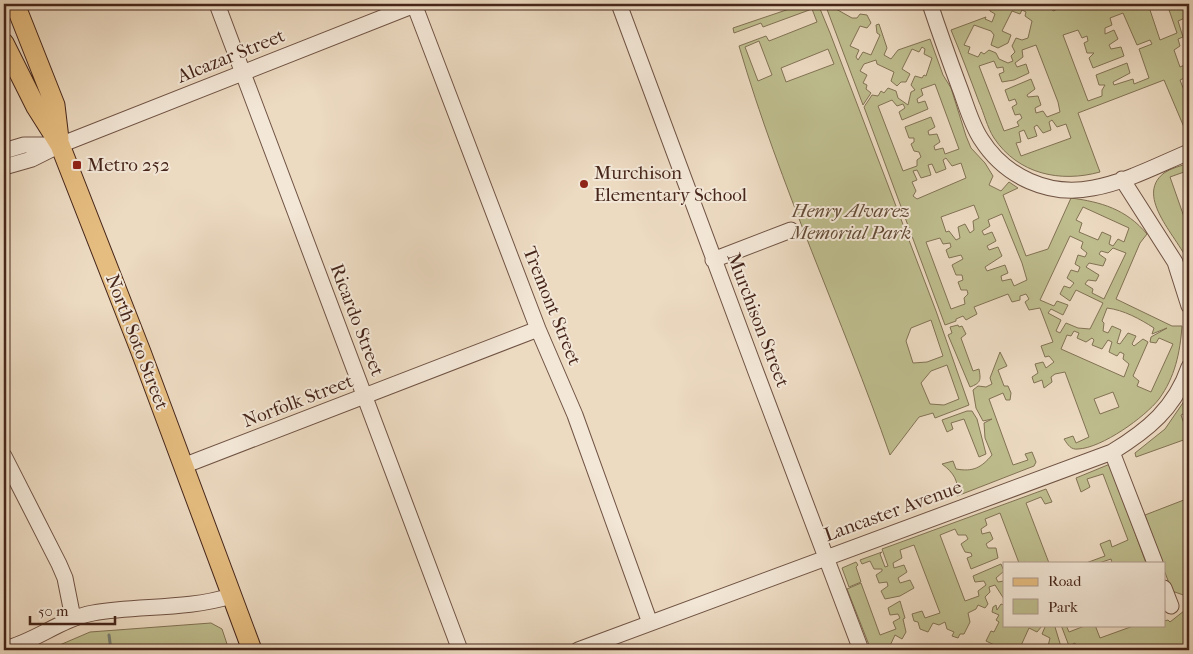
<svg xmlns="http://www.w3.org/2000/svg" width="1193" height="654" font-family="'IM FELL French Canon',serif">
<rect width="100%" height="100%" fill="#ecdac1"/>
<filter id="stains"><feTurbulence type="fractalNoise" baseFrequency=".004" numOctaves="4"/><feColorMatrix values="0 0 0 0 .2 0 0 0 0 .09 0 0 0 0 .02 0 0 0 .5 -.17"/></filter>
<radialGradient id="worn" r=".72"><stop offset=".6" stop-color="#630" stop-opacity="0"/><stop offset="1" stop-color="#630" stop-opacity=".3"/></radialGradient>
<path fill="#bebd8e" stroke="#827254" fill-rule="evenodd" d="M804 4H818L830 33 936 311 969 405 935 418 933 413 919 417 890 455C842 318 780 186 739 46L766 36 769 41 817 22 812 9 763 27 761 23 734 33 733 28ZM759 41 772 75 758 81 745 47ZM828 49 834 64 786 82 781 68ZM931 320 943 356 927 362 913 363 906 341 911 328ZM947 365 959 399 944 405 930 404 921 383 931 371Z
M825 4H838L836 9 852 18H857L860 14 867 15 871 23 867 28 860 26 850 46 859 50 856 57 858 60 863 52 871 55 880 35 877 33 876 25 879 24 887 48 884 55 891 59 898 50 930 39 943 75 951 88 966 136 971 148 985 163 993 176 989 185 1001 191 1009 182 1018 188 1003 195 1026 256 1048 249 1071 198C1101 202 1126 209 1147 234L1140 243 1116 299 1172 326H1182C1180 353 1175 377 1159 399 1145 417 1102 448 1078 449 1071 450 1068 445 1064 439L1073 436 1076 443 1089 437 1065 372 1055 374 1051 377 1052 382 1044 388 1042 380 1034 383 1032 377 1038 373 1035 364 1043 362 1046 368 1054 362 1049 356 1045 357 1041 346 1053 342 1040 308 1029 310 1025 302 1029 299 1026 294 1020 296V300L1012 302 1008 294 974 307 977 314 966 320 963 316 956 319V321L945 325 864 107 872 95 878 96 881 91 884 93 888 88 896 91 898 98 908 105 911 92 915 90 911 85 915 76 922 78 924 75 926 76 932 58 924 54 925 49 922 47 919 52 912 49 902 69 910 74 906 82H901L897 86 891 81 894 72 877 64 876 60 864 64 860 71 867 75 863 83 867 85 866 89 871 93 863 105ZM935 84 959 149 945 154 943 148 935 150 934 146 940 142 937 134 929 135 928 131 935 127 931 117 905 127 909 138H914V142L911 144 914 151 919 152 921 157 917 160V166L903 171 878 106 892 100 897 106 903 104 905 108 899 112 902 120 928 109 925 101 918 103 917 99 923 95 921 89ZM946 158 952 166 961 163 966 178 917 199 913 196 916 191 912 182 917 180 913 171 917 170 921 178 931 175 928 165 932 164 936 173 946 169 943 160ZM974 205 979 218 973 221 974 230 970 233 965 224 958 227 960 238 956 240 949 231 946 232 941 217ZM1083 207 1129 228 1124 242 1118 239 1113 246 1109 244 1111 236 1102 232 1098 240 1079 232 1082 223 1076 220ZM1002 214 1022 263 1027 280 1014 286 1011 279 1002 281 1001 276 1008 273 1005 265 987 271 985 267 1002 256 998 247 989 250 987 246 996 241 992 232 984 235 982 231 990 226 988 220ZM1070 236 1083 242 1081 248 1087 253 1085 257 1078 255 1075 264 1080 267 1078 272 1071 270 1067 278 1074 283 1070 288 1064 286 1060 294 1070 301 1076 290 1103 303 1090 329 1078 328 1066 323 1060 333 1056 331 1061 320 1048 313 1051 309 1063 315 1068 305 1057 301 1054 306 1040 300ZM940 238 943 244 950 243 951 247 946 250 949 258 961 255 963 259 952 265 956 275H962L963 280 958 282 961 290H967L968 294 964 298 965 304 951 309 926 242ZM1113 248 1126 253 1104 299 1092 293 1093 289 1085 284 1088 280 1096 281 1099 275 1086 267 1089 263 1103 266 1106 259 1099 254 1101 251 1108 253ZM1107 308C1124 310 1140 319 1154 328L1152 334 1167 328 1151 337 1150 342 1156 343 1159 338 1173 344 1151 392 1137 386 1139 381 1133 376 1148 342 1143 339 1134 346 1132 344 1136 336 1128 333 1120 344 1117 343 1121 330 1112 326 1108 333 1103 331 1104 323 1102 321ZM1074 331 1079 333 1077 338 1086 342 1092 338 1094 340 1092 345 1102 349 1108 340 1112 342 1109 352 1117 356 1120 352 1124 354 1123 359 1129 364 1124 377 1061 349 1067 335 1071 336ZM1113 392 1119 407 1100 414 1094 399Z
M988 4H1050L1053 11 1069 4H1148L1160 40 1177 33 1167 4H1179L1189 13V22L1187 17 1178 21 1183 37 1178 39 1180 46 1174 50 1180 67 1189 63V76L1180 80 1189 103V139L1164 80 1078 113 1100 172C1060 183 1018 174 994 138 987 127 984 113 979 102 970 78 961 54 951 30L986 17 985 19 992 22 995 14 990 11ZM1022 10 1026 12 1025 16 1032 21 1028 38 1022 40 1016 38 1012 46 1015 52 1011 56 1013 61 1008 63 999 59 996 53 989 50 984 54 981 52 978 57 968 53 970 47 964 45 974 25 991 31 994 35 991 45 998 48 1008 43 1011 35 1002 31 1012 11 1020 14ZM1123 13 1137 45 1150 40 1152 44 1139 49 1149 78 1134 84 1133 79 1114 85 1113 82 1130 73 1127 63 1096 75 1099 85H1105L1102 90V96L1088 101 1063 35 1078 30 1082 38 1087 36 1088 41 1084 43 1087 53H1094L1089 58 1093 68 1124 56 1121 47 1111 49 1109 45 1118 39 1114 30 1105 34V28L1112 25 1110 18ZM1036 45 1058 102 1060 112 1047 117 1043 111 1036 113 1035 108 1041 105 1038 96 1028 97 1027 95 1035 89 1031 79 1005 90 1009 101 1015 99 1017 104 1012 107 1015 115 1020 114 1022 118 1017 122 1019 126 1004 131 979 66 994 61 997 68 1003 67 1004 72 999 74 1002 82 1014 80 1029 73 1026 64 1017 67 1015 63 1023 57 1022 50ZM1052 120 1057 127 1066 124 1071 138 1021 156 1016 143 1021 142 1019 132 1024 130 1028 139 1037 136 1034 127 1037 125 1043 133 1051 130 1049 122Z
M1189 163V178L1187 179 1184 172 1170 177 1189 231V264C1180 239 1133 197 1164 173 1171 168 1181 166 1189 163Z
M958 325 959 327 962 326 966 334 961 338 973 371 979 369C981 380 981 383 970 387L948 335 952 333 950 327Z
M1000 352 1007 366 998 370 1004 386H1008L1011 393 1010 400H1006L1003 393 989 399 1013 465 1028 460 1025 454 1032 452 1036 462 1034 466 957 496C959 481 954 473 942 464L953 461 956 469C973 472 981 468 992 455L985 438 984 423 992 419 983 421 976 408 973 390 978 386 986 387 992 384 990 378Z
M1189 394V411L1181 415 1189 438 1136 457 1135 453 1165 429Z
M967 411H972L977 419 986 454 979 457 964 419 951 423 953 429 947 432 942 420Z
M1110 464 1146 563H1112L1111 559 1099 563H1086L1105 556 1100 544 1110 540 1112 547 1128 540 1103 474 1087 479 1090 487 1081 492 1076 478Z
M1046 489 1052 502 1045 504 1041 497 1026 503 1049 563H1019L1000 513 985 519 987 525 981 529 982 534 990 532 993 539 986 544 988 548H996L998 558 971 569 967 558 972 556 971 553 965 552 961 544 968 539 966 535H958L955 529 940 535 965 601 979 596 978 591 986 585 984 581 975 582 973 576 1001 564 1004 571 996 578 998 582 1004 581V599L995 585 989 587 990 592 985 597 988 604 985 608 978 605 976 609 968 613 970 622 964 634H960L958 638 952 636 954 632 947 629 945 622 939 625 933 623 928 632 920 629 918 622 914 621 912 614 922 611 925 618 940 613 914 545 900 550 902 558 893 563 894 568 904 565 907 572 898 578 900 583 910 580 914 588 900 596 885 599 881 591 888 586 887 582 879 583 876 575 882 571V569H874L870 561 862 564 860 560 882 552 880 554 885 567 888 566 882 549Z
M1189 498V597L1172 591 1164 570V563H1162L1145 515Z
M856 562 858 565 856 567 861 582 849 587 842 568Z
M861 583 880 635 896 629 893 622 900 618 898 614 890 615 888 608 900 601 905 618 903 619 906 632 902 639 895 635 888 650H871L847 589Z
M1001 604 1004 605V625H1059L1055 627 1062 650H1047L1050 638 1042 634 1045 627 1042 626 1037 632 1029 628 1019 650H1005L986 641 991 631 994 632 999 622 996 620 999 615 992 612 993 607 996 605 997 610Z
M1189 607V650H1077L1075 643 1069 646 1061 625H1066L1069 632 1087 625H1095L1100 638 1136 625H1164V621L1168 620 1170 622Z
M211 623 222 629 229 650H48L90 632Z"/>
<g fill="none" stroke-linecap="round" stroke-linejoin="round">
<path stroke="#787f73" stroke-width="3" d="M109 635 111 650"/>
<g stroke="#705344" stroke-width="17">
<path id="minor" d="M217 4 460 650
M414 4 538 329 575 415 650 623
M619 4C699 220 779 435 861 650
M930 4C939 31 949 59 959 86 966 104 971 124 981 139 1005 177 1049 197 1093 188 1126 182 1158 165 1189 152
M4 151 24 145H56
M4 167 32 159 60 145 417 4
M1122 179 1175 262 1189 306
M713 260 791 230
M1112 452 1155 563
M4 456 59 564 65 578 73 618
M183 466 538 329
M1164 588 1171 606
M4 649C35 642 60 619 93 613 139 605 186 610 231 596
M578 650 1112 452C1148 430 1175 408 1189 367"/>
</g>
<g stroke="#46261a" stroke-width="21">
<path id="major" d="M15 4 55 105 59 139
M4 43 36 107 60 145 141 352 252 650"/>
</g>
<use href="#minor" stroke="#f3e7d7" stroke-width="15"/>
<use href="#major" stroke="#e6bd80" stroke-width="19"/>
</g>
<g fill="#8f2418" stroke="#f3e7d7" stroke-width="2">
<rect x="72" y="160" width="10" height="10" rx="2.5"/>
<circle cx="584" cy="184" r="5"/>
</g>
<g text-anchor="middle" dominant-baseline="central" stroke-width="4" stroke-linejoin="round" paint-order="stroke">
<g font-size="19" fill="#46261a" stroke="#f3e7d7">
<text transform="translate(231 56) rotate(-22)">Alcazar Street</text>
<text transform="translate(552 306) rotate(68)">Tremont Street</text>
<text transform="translate(357 320) rotate(69)">Ricardo Street</text>
<text transform="translate(758 320) rotate(69)">Murchison Street</text>
<text transform="translate(137 342) rotate(69)">North Soto Street</text>
<text transform="translate(298 401) rotate(-21)">Norfolk Street</text>
<text transform="translate(893 511) rotate(-20)">Lancaster Avenue</text>
</g>
<g font-size="19" fill="#46261a" stroke="#f3e7d7" text-anchor="start">
<text x="87" y="165">Metro 252</text>
<text x="594" y="173">Murchison<tspan x="594" dy="22">Elementary School</tspan></text>
</g>
<g font-size="19" font-style="italic" fill="#644c37" stroke="#f3e7d7">
<text x="851" y="211">Henry Alvarez<tspan x="851" dy="22">Memorial Park</tspan></text>
</g>
</g>
<rect width="1193" height="654" fill="none" stroke="#ecdac1" stroke-width="20"/>
<rect x="5" y="5" width="1183" height="644" fill="none" stroke="#46261a" stroke-width="2.5"/>
<rect x="10" y="10" width="1173" height="634" fill="none" stroke="#46261a"/>
<rect x="1003" y="562" width="162" height="65" fill="#f3e7d7" stroke="#ae9a8b"/>
<rect x="1013" y="578" width="25" height="8" fill="#e6bd80" stroke="#ae9a8b"/>
<text x="1048" y="586" font-size="15" fill="#46261a">Road</text>
<rect x="1013" y="599" width="25" height="15" fill="#bebd8e" stroke="#ae9a8b"/>
<text x="1048" y="612" font-size="15" fill="#46261a">Park</text>
<path d="M30 616v8h85v-8" fill="none" stroke="#46261a" stroke-width="2.5"/>
<text x="38" y="616" font-size="15" fill="#46261a" stroke="#f3e7d7" stroke-width="4" paint-order="stroke">50 m</text>
<rect width="100%" height="100%" filter="url(#stains)"/>
<rect width="100%" height="100%" fill="url(#worn)"/>
</svg>
